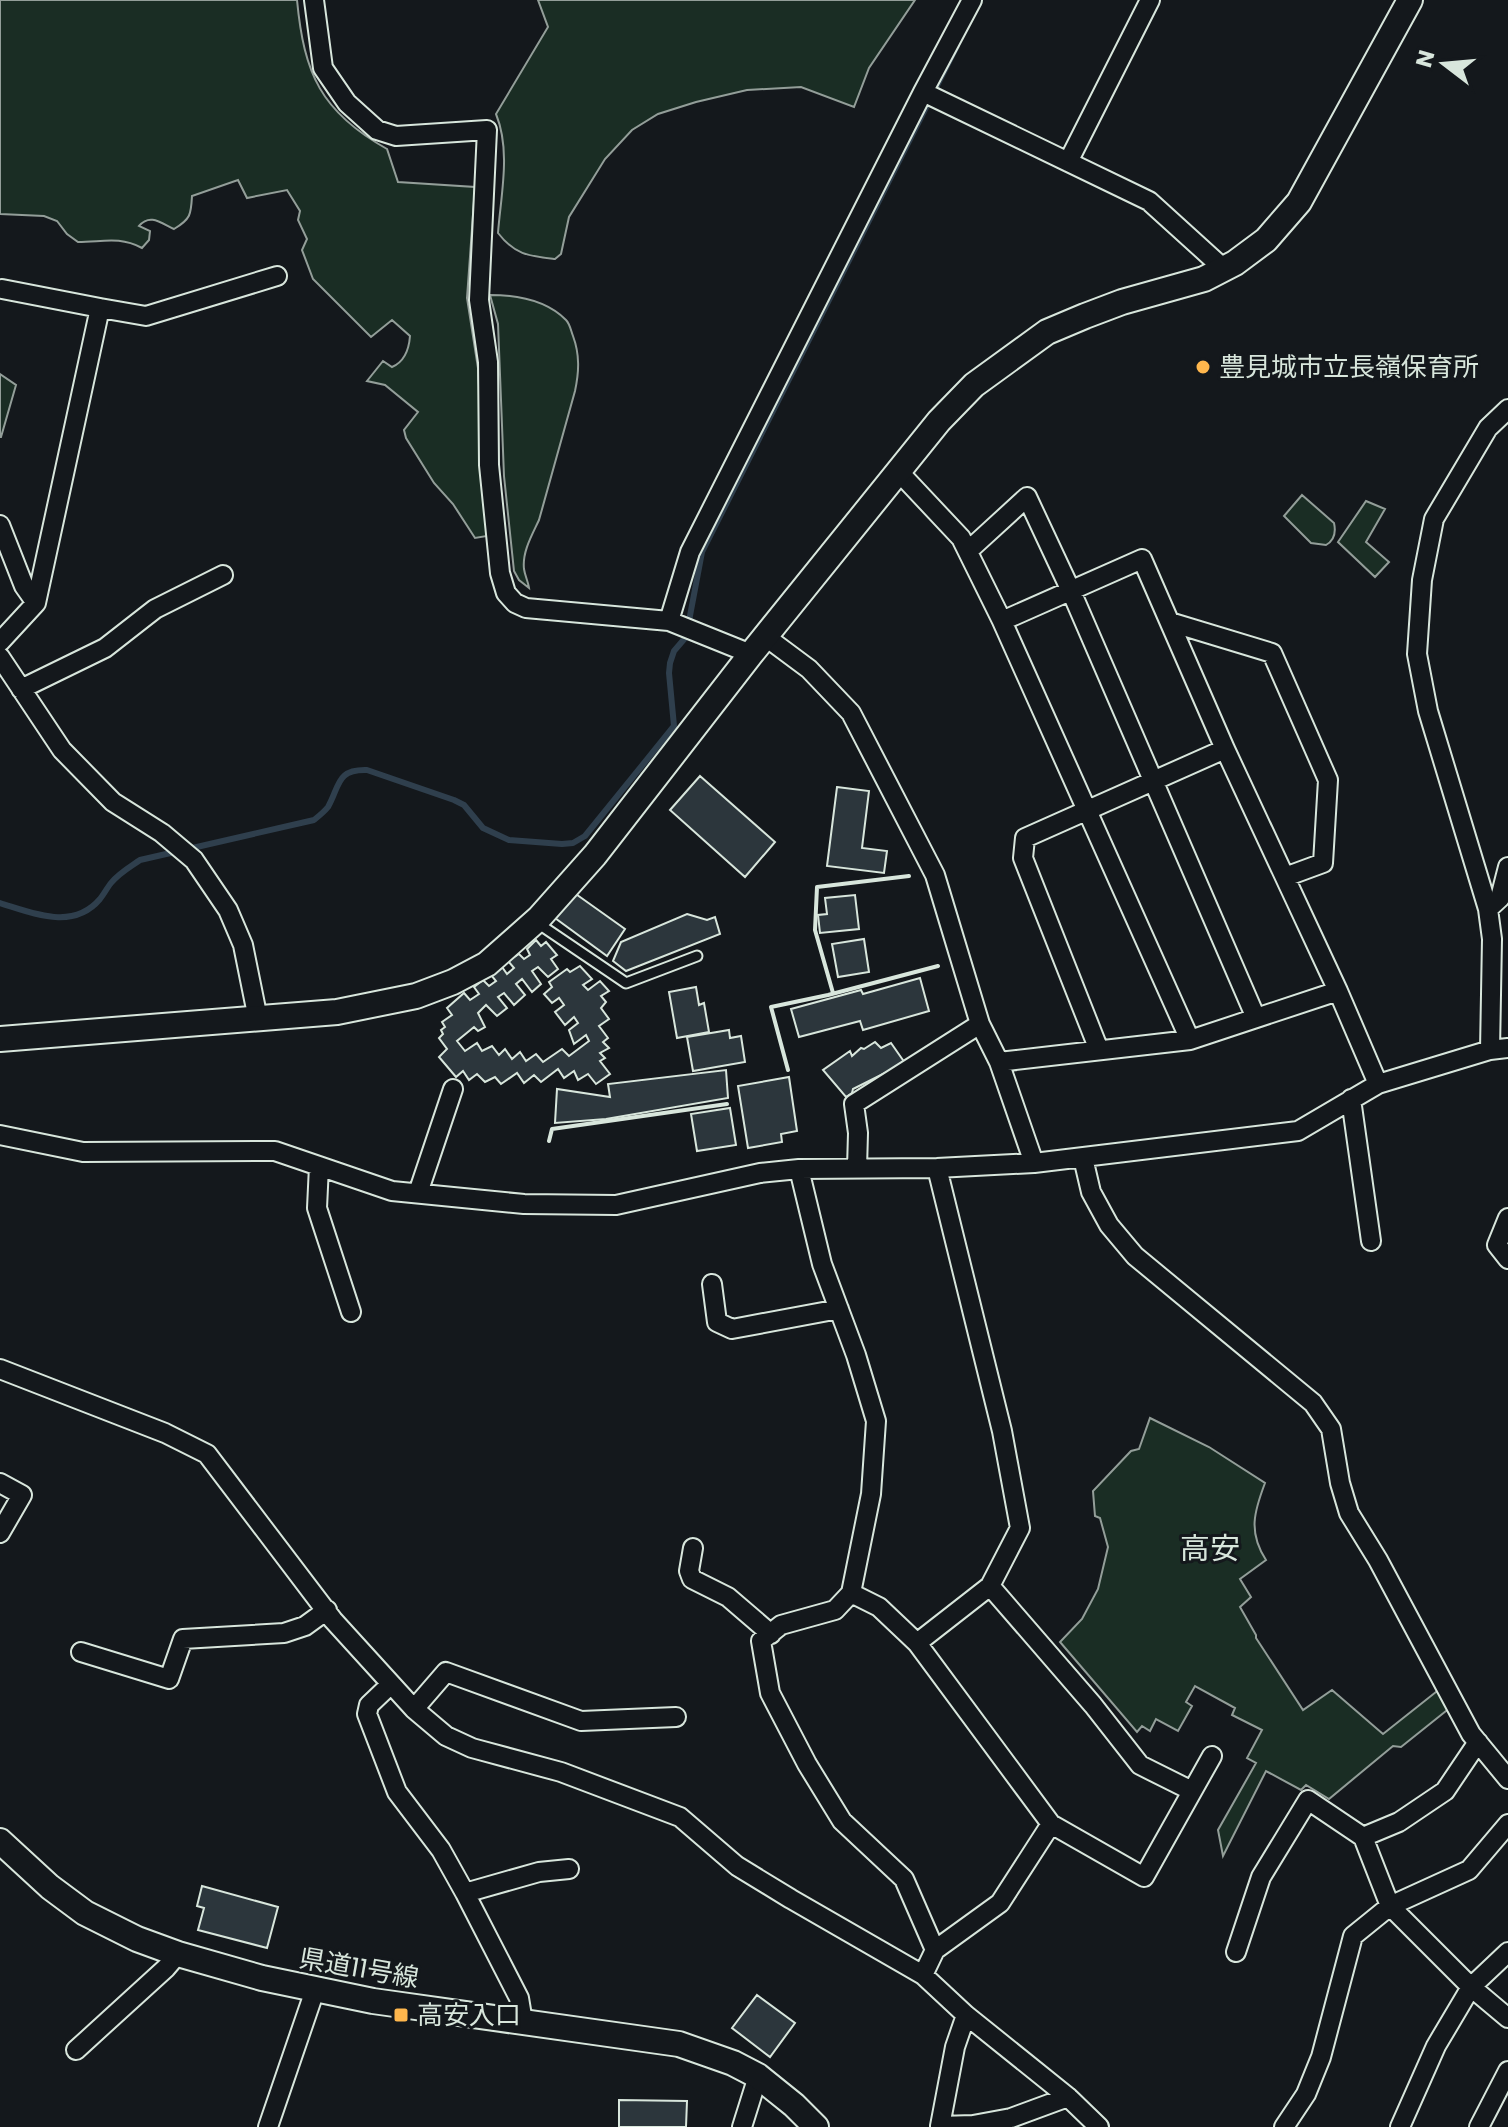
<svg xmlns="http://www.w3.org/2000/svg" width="1508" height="2127" font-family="Poppins,'Noto Sans JP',sans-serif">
<rect width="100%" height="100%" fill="#14181c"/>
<path fill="#1a2d24" stroke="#939e99" stroke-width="2" d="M0 0H297C304 74 321 112 387 149L398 182 475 187 467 298 478 368 487 536 475 538 453 504 434 483 406 438 404 430 418 412 385 385 367 381 383 361 392 367C404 362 409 349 410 336L392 320 371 337 313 279 302 250 307 239 298 220 300 211 287 190 247 198 238 180 192 196C191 214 191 219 174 229 161 223 150 213 139 226L150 231 149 240 142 248C119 236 103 242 78 242L67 234 57 221 44 216 0 214Z
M538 0H915L869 68 854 107 801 87 747 90 696 102 658 114 632 130 605 159 569 217 561 254 555 259C529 256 515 255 498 233 501 194 511 151 496 114L548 27Z
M490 295C516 295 546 300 566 320 570 324 571 331 573 336 580 355 579 372 575 391L539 520C532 535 522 552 524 569 525 576 528 581 529 588L519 580 514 571 504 476 498 324Z
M0 374 16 385 1 437H0Z
M1302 495 1334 523C1336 532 1335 540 1326 545L1311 543 1284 516Z
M1366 501 1385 509 1366 542 1389 562 1375 577 1338 542Z
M1150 1418 1209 1447 1265 1483C1254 1512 1248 1532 1266 1560L1240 1579 1251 1597 1240 1607 1256 1635V1638L1303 1710 1332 1690 1383 1734 1441 1688 1451 1707 1401 1747 1393 1746 1329 1799 1306 1785 1301 1790 1266 1771 1223 1856 1218 1830 1256 1763 1247 1758 1262 1730 1232 1715 1235 1708 1195 1686 1186 1702 1192 1706 1178 1731 1156 1719 1150 1731 1142 1726 1137 1732 1060 1642 1082 1619 1098 1589 1108 1547 1100 1518 1095 1516 1093 1491 1131 1451 1139 1449Z"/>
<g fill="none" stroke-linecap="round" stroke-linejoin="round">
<path stroke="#2f3f4d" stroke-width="6" d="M0 903C33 913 73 931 100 899 104 894 107 888 111 883 119 873 130 867 140 860L314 820C319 816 324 812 328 807 340 786 336 769 367 770L454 800 464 805 483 828 509 840 562 844 573 843 585 836 674 726 669 673 670 663 674 651 686 637 702 552 957 46"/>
</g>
<path fill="#2c363c" stroke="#d8e6dc" stroke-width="2" d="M700 776 775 842 745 877 670 810Z
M837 787 869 791 862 848 887 851 884 873 827 866Z
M573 892 625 929 607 956 555 918Z
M855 895 859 929 820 933 818 915 827 914 825 898Z
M687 914 707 920 715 917 720 934 626 971 613 961 621 942Z
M864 939 869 972 838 977 832 944Z
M536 940 541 946 546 942 557 955 551 959 558 969 548 977 538 967 532 971 541 984 532 992 522 979 516 984 525 995 514 1005 504 993 498 997 507 1008 497 1016 486 1005 478 1013 485 1027 478 1031 474 1027 457 1041 465 1051 477 1043 482 1051 492 1046 499 1055 505 1049 512 1059 520 1052 526 1061 536 1054 543 1062 562 1049 569 1056 589 1041 586 1035 574 1044 569 1030 578 1023 574 1017 565 1025 555 1012 564 1005 559 998 552 1003 544 994 552 987 549 982 567 969 570 972 580 966 592 979 583 985 588 990 600 981 609 991 601 996 606 1002 601 1008 609 1019 599 1026 608 1038 603 1042 609 1048 600 1053 605 1058 600 1061 610 1074 596 1084 588 1074 578 1080 574 1071 564 1078 558 1069 541 1082 534 1075 524 1083 517 1073 501 1084 495 1077 485 1082 477 1074 469 1080 463 1071 456 1077 439 1057 447 1049 439 1038 443 1034 441 1030 445 1027 442 1022 452 1015 447 1008 464 993 470 1000 479 994 474 987 483 980 489 986 496 981 491 975 502 967 507 974 514 968 508 961 519 954 524 959 530 955 527 949Z
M920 978 929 1011 863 1030 860 1021 799 1037 791 1009 861 990 863 994Z
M696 987 699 1005 704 1003 709 1032 677 1038 669 992Z
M729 1030 730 1038 741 1036 745 1062 693 1071 687 1037Z
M875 1042 881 1048 891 1043 905 1063 853 1089 852 1093 846 1097 823 1070 850 1051 852 1056 861 1048 864 1049Z
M726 1070 728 1098 606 1119 555 1123 557 1089 610 1097 608 1084Z
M789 1077 797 1131 781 1134 782 1142 748 1148 738 1086Z
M730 1108 736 1145 697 1151 691 1114Z
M202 1886 278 1907 267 1948 198 1930 204 1908 197 1906Z
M757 1995 795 2023 770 2057 732 2028Z
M619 2100 687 2101 686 2127H619Z"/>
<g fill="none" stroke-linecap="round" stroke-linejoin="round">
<g stroke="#d8e6dc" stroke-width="13">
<path id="lane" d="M536 922 626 983 697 956"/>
</g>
<g stroke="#d8e6dc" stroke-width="22">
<path id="street" d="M314 0 323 68 347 103 377 130 396 136 487 130 479 300 488 362 489 465 500 573 506 593 515 603 526 608 669 621 751 654
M923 92 1149 201 1224 269
M1068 162 1150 0
M2 289 100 308
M899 472 961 538 1002 621 1190 1040
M0 525 24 586 36 603
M968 551 1027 497 1071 591 1256 1018
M669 621 690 552 923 92 972 0
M1002 621 1142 559 1225 749 1338 991 1378 1084
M1170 622 1272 653 1328 780 1323 863 1285 877
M766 637 809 669 851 713 935 875 980 1024 999 1062 1034 1163
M0 642 36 603 100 308 146 316 277 276
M0 657 62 750 113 802 162 833 194 860 228 910 243 945 258 1019
M21 689 105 648 155 609 223 575
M1488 909 1500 898 1508 867
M1099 1050 1023 858 1025 838 1225 749
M1490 1050 1492 939 1488 909 1428 711 1417 654 1422 580 1434 519 1488 428 1508 409
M999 1062 1190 1040 1338 991
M1351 1099 1371 1241
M0 1135 83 1152 275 1151 392 1191 524 1204 616 1205 760 1173 799 1169 937 1168 1034 1163 1298 1131 1378 1084 1490 1050 1508 1048
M1083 1158 1091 1192 1109 1225 1135 1256 1313 1403 1331 1429 1340 1483 1349 1513 1378 1560 1471 1734 1508 1779
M319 1166 317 1208 351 1312
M857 1168 858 1133 854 1104 980 1024
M937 1168 1002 1431 1020 1528 990 1586
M799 1169 822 1264 856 1355 876 1421 871 1494 851 1593 835 1610 781 1625 761 1641 770 1693 807 1764 842 1821 904 1879 935 1950 923 1975
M418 1193 453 1089
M1508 1218 1497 1245 1508 1259
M712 1284 717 1322 732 1329 839 1309
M0 1369 165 1433 207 1454 333 1620 414 1709 446 1736 472 1748 561 1772 680 1817 737 1866 791 1899 923 1975 966 2015 1068 2097 1099 2127
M0 1483 22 1495 0 1533
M693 1548 689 1571 692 1579 728 1597 771 1634
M851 1593 879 1607 917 1643
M81 1652 169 1679 183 1639 284 1633 305 1626 327 1610
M390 1685 369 1705 367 1714 397 1792 441 1850 465 1893 519 1998 523 2022
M414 1709 446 1672 581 1721 676 1717
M1192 1791 1140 1765 1093 1705 990 1586 917 1643 1051 1824 1144 1877 1212 1756
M1363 1837 1399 1822 1445 1791 1478 1742
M465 1893 539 1872 569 1869
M935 1950 1000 1903 1051 1824
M1236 1952 1261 1877 1308 1800 1363 1837 1390 1906 1471 1987 1508 2018
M966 2015 955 2047 940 2126 973 2125 1011 2118 1068 2097
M76 2050 166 1968 178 1954
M268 2127 315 1990
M742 2127 758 2076
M1284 2127 1306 2094 1321 2057 1353 1936 1390 1906 1469 1870 1508 1824
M1400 2127 1436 2046 1471 1987 1508 1952
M1479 2127 1508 2071"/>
</g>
<g stroke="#d8e6dc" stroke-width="28">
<path id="secondary" d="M0 1039 337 1012 416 996 453 982 487 964 539 918 595 855 751 654 939 421 974 385 1047 332 1085 316 1122 302 1204 279 1235 263 1266 240 1299 202 1410 0
M0 1841 50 1887 85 1913 137 1939 178 1954 262 1978 373 2001 679 2044 733 2063 758 2076 794 2105 816 2127"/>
</g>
<use href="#lane" stroke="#14181c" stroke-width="9"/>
<use href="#street" stroke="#14181c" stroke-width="18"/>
<use href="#secondary" stroke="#14181c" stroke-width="24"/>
<path stroke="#d8e6dc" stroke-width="4" d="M833 993 815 930 817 887 909 876
M788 1070 771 1007 828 995 938 966
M549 1141 552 1129 727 1104"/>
</g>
<g fill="#ffb74d" stroke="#14181c" stroke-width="3">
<circle cx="1203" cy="367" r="8"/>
<rect x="393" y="2007" width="16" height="16" rx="4"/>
</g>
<g text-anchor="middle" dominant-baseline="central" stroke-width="6" stroke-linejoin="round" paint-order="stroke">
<g font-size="26" fill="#d8e6dc" stroke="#14181c" text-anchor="start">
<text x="1219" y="367">豊見城市立長嶺保育所</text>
<text x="417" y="2015">高安入口</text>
</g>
<g font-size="26" fill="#d8e6dc" stroke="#14181c">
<text transform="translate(359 1968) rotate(10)">県道11号線</text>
</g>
<g font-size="30" fill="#d8e6dc" stroke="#14181c">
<text x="1210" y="1548">高安</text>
</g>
</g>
<g transform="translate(1444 64) rotate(286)" stroke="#14181c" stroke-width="6" paint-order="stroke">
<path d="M0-6L14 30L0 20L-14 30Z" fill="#d8e6dc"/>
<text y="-12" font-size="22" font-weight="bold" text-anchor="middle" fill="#d8e6dc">N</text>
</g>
</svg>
